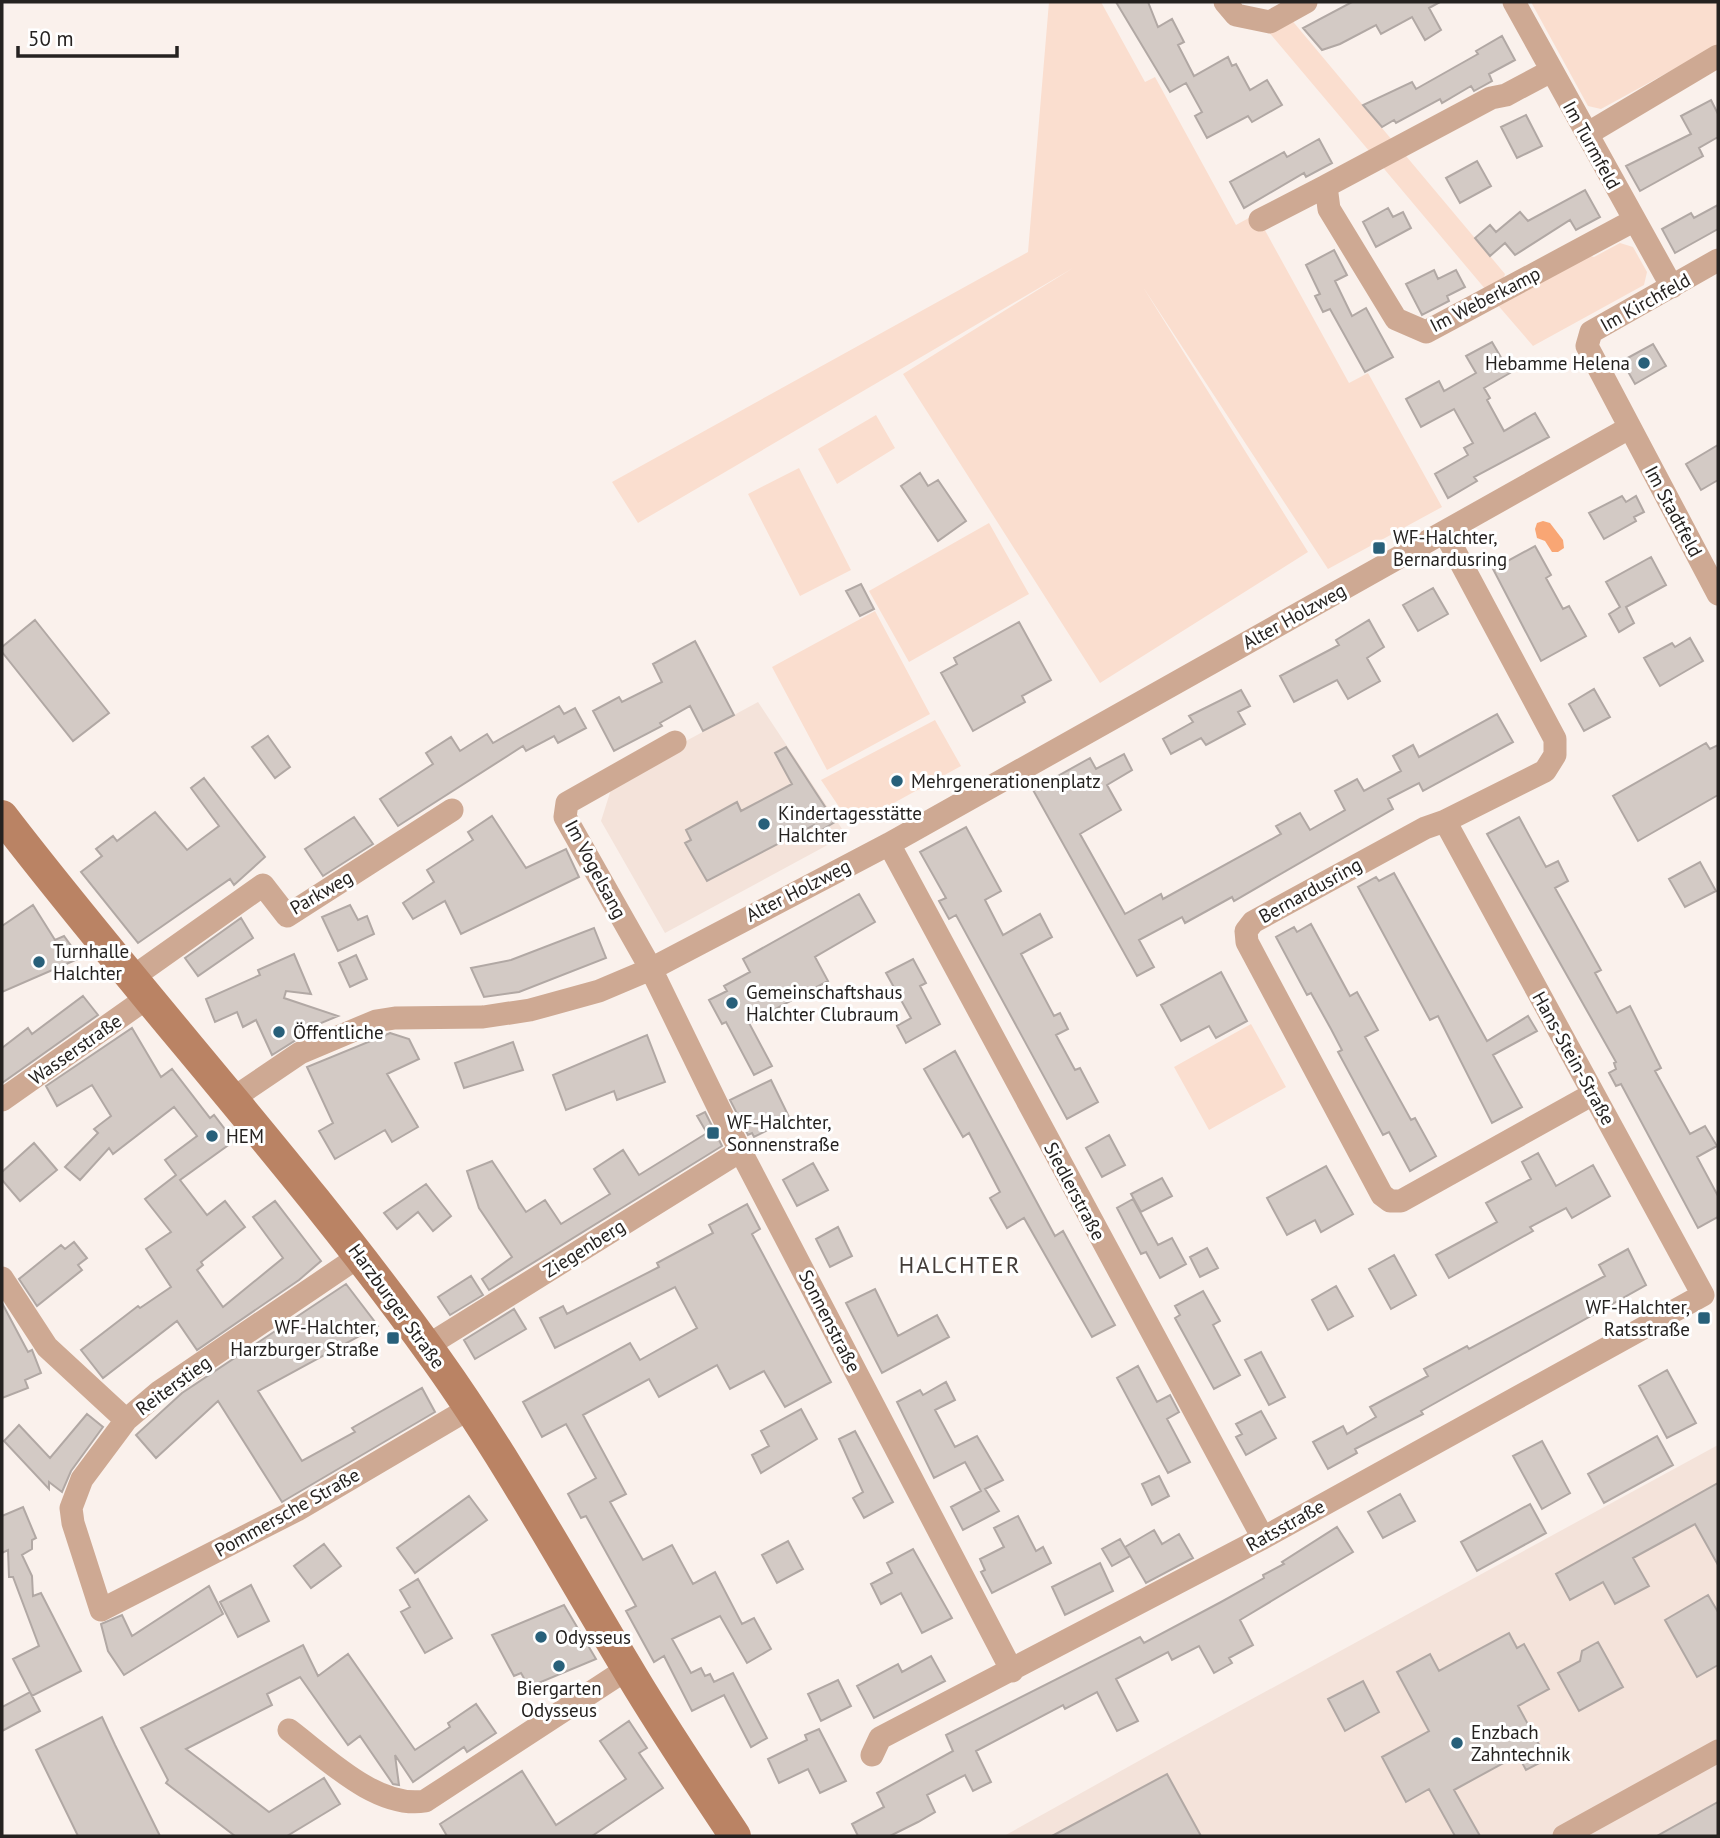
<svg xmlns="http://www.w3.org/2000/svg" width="1720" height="1838" font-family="'PT Sans',sans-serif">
<rect width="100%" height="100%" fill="#faf1ec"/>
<path fill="#f4e3da" d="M758 702 846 835 665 933 601 821 614 780Z
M1718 1445V1836H1004L1162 1748Z"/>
<path fill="#fadecf" d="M1049 2H1101L1145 82 1155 77 1236 225 1256 214 1349 383 1368 373 1442 507 1328 569 1143 287 1308 552 1100 683 903 374 1073 268 638 523 612 482 1028 252Z
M1531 2H1718V45L1601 109 1588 106Z
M1290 18 1392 140 1370 152 1267 30Z
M1406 156 1505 274 1503 280 1486 290 1380 164Z
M1620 243 1633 247 1647 272 1644 285 1533 346 1496 303 1583 254 1594 257Z
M876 415 895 448 837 484 818 449Z
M799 468 851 570 800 596 748 494Z
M989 523 1029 594 909 662 869 591Z
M875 611 930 714 827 770 772 667Z
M935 720 961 766 852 826 821 780Z
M1251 1024 1286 1087 1209 1130 1174 1067Z"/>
<path fill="#f9a674" d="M1543 521 1550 523 1563 540 1564 548 1558 552H1552L1545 541 1537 538 1535 529 1537 523Z"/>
<path fill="#d3cac5" stroke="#b1a8a4" stroke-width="2" d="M1116 2H1148L1158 27 1172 19 1184 42 1178 45 1194 76 1228 57 1232 66 1236 64 1250 90 1267 80 1282 105 1252 122 1248 116 1207 138 1195 116 1202 112 1186 83 1170 92Z
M1352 2H1440L1429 8 1441 30 1425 40 1412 17 1381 34 1376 25 1340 44 1322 50 1303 28Z
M1502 36 1515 60 1489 74 1492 81 1474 91 1471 86 1442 103 1440 99 1396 123 1394 120 1382 127 1363 105 1412 82 1416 89 1478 54 1476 51Z
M1711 100 1718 114V137L1699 148 1703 156 1640 191 1626 166 1691 134 1681 116Z
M1526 115 1542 146 1517 158 1501 127Z
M1319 139 1332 163 1306 177 1304 173 1244 208 1230 182 1284 152 1287 157Z
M1477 161 1491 186 1460 203 1446 178Z
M1585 190 1600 217 1576 230 1570 220 1515 255 1505 243 1490 256 1475 238 1490 225 1496 232 1520 212 1528 221Z
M1718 205V229L1675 253 1662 229 1691 213 1694 218Z
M1388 208 1393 217 1403 212 1411 228 1376 247 1363 222Z
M1334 250 1347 275 1335 281 1352 316 1366 308 1393 357 1365 372 1330 309 1323 312 1315 296 1320 294 1306 265Z
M1434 270 1438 279 1456 270 1465 287 1447 296 1449 301 1422 315 1406 284Z
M1492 342 1510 373 1484 388 1490 398 1487 400 1504 431 1535 413 1549 437 1474 477 1477 481 1448 498 1435 474 1468 455 1464 448 1473 443 1454 409 1421 427 1406 399 1439 381 1444 391 1476 373 1466 356Z
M1653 344 1666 366 1635 384 1622 361Z
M1718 445V480L1701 490 1686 464Z
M920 473 928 486 938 480 966 521 938 541 901 486Z
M1622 496 1626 502 1636 496 1644 512 1634 517 1636 521 1604 539 1589 513Z
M1535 546 1551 575 1546 578 1563 609 1569 606 1586 636 1541 661 1493 569Z
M1651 557 1666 585 1626 607 1634 623 1619 632 1609 614 1620 607 1606 582Z
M861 584 874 609 860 616 846 591Z
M1433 588 1448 614 1418 631 1403 605Z
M35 620 109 713 73 741 2 652V647Z
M1369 620 1384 647 1367 658 1380 681 1348 699 1337 680 1294 702 1280 676 1339 645 1336 640Z
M1019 622 1051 680 1022 696 1025 702 973 731 941 673 957 664 954 658Z
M1690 638 1703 661 1660 686 1644 658 1672 643 1675 647Z
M695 641 734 715 703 731 690 706 660 723 662 726 614 751 593 711 619 697 622 702 662 682 653 664Z
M1594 689 1610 717 1584 731 1569 704Z
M1241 690 1250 706 1238 712 1245 724 1206 745 1201 738 1171 754 1163 739 1193 722 1189 716Z
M559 706 564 714 575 708 586 728 558 743 554 736 526 751 523 746 398 826 380 799 433 764 426 753 451 737 460 751 487 734 493 743Z
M1497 714 1513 742 1423 791 1419 783 1388 799 1393 809 1234 901 1232 897 1185 923 1182 917 1139 940 1154 967 1137 976 1033 790 1090 758 1096 769 1124 754 1132 770 1107 785 1121 810 1080 834 1125 914 1161 894 1163 899 1281 834 1276 826 1300 813 1310 830 1345 810 1335 791 1357 779 1364 791 1401 771 1393 756 1413 745 1419 757Z
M268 736 290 767 275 778 252 747Z
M1706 743 1710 749 1718 745V795L1638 841 1613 796Z
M786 747 835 822 818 832 814 825 707 881 685 843 691 840 686 830 737 802 741 811 792 784 775 753Z
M204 778 265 857 234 885 230 879 138 943 81 872 102 856 96 849 113 836 117 841 155 812 187 850 219 826 191 788Z
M492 816 526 868 566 849 579 877 461 934 445 901 413 919 403 903 434 882 427 870 473 840 468 832Z
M354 817 373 844 323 876 305 849Z
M1519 817 1546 867 1558 861 1568 881 1555 888 1601 970 1595 973 1617 1013 1630 1006 1661 1068 1655 1071 1690 1134 1705 1126 1717 1146 1697 1157 1718 1196V1217L1698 1228 1621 1084 1616 1086 1609 1073 1616 1069 1614 1063 1616 1062 1487 834Z
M966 827 1001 891 985 900 1003 935 1040 914 1052 937 1021 954 1054 1016 1060 1013 1068 1029 1056 1035 1075 1070 1080 1068 1098 1102 1067 1119 956 915 949 919 939 901 946 898 920 852Z
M1700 862 1716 891 1685 907 1669 879Z
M1394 873 1487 1041 1528 1016 1537 1031 1493 1055 1522 1107 1492 1123 1438 1016 1430 1020 1358 887 1376 877 1379 881Z
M859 894 875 922 815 957 828 981 749 1023 772 1066 754 1075 726 1022 722 1024 709 1000 727 991 724 986 750 972 743 959Z
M33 905 55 940 64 936 80 958 2 992V926Z
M350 905 358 920 367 916 374 934 338 951 322 917Z
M241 918 253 938 198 976 185 958Z
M1311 924 1350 996 1357 992 1378 1030 1365 1037 1411 1120 1415 1118 1436 1156 1410 1171 1389 1132 1383 1135 1338 1052 1342 1050 1331 1029 1311 993 1307 995 1276 937 1294 927 1297 932Z
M594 928 606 958 519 992 484 997 471 968 511 960Z
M294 954 311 994 286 991 284 998 338 1016 297 1033 299 1038 272 1055 256 1020 243 1027 237 1012 215 1022 206 999 260 975 258 970Z
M356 955 367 979 350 987 339 963Z
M913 959 926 983 920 986 940 1024 906 1043 897 1026 911 1018 886 973Z
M1221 972 1247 1021 1216 1038 1209 1026 1181 1041 1161 1005Z
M83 996 98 1015 2 1083V1048L28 1028 32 1034Z
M132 1028 161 1077 172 1069 210 1118 214 1115 234 1141 180 1180 207 1215 225 1201 245 1227 201 1262 203 1265 197 1270 223 1307 283 1258 253 1217 275 1201 321 1261 299 1280 197 1350 177 1321 103 1378 81 1350 138 1306 140 1308 171 1287 146 1249 171 1232 145 1199 176 1175 165 1160 197 1136 174 1107 113 1154 109 1148 80 1180 65 1167 98 1133 94 1129 111 1116 92 1085 57 1106 46 1086Z
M390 1033 409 1039 419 1059 387 1074 418 1127 392 1142 385 1130 335 1159 319 1131 333 1123 307 1067Z
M647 1035 665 1082 617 1100 614 1091 566 1110 553 1075Z
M513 1042 523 1070 464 1088 455 1063Z
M955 1051 1055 1236 1063 1231 1115 1325 1092 1337 1024 1218 1007 1228 990 1198 1000 1192 969 1133 963 1137 924 1069Z
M771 1080 790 1119 754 1137 752 1133 748 1135 730 1100Z
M705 1112 722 1146 489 1290 482 1279 512 1257 479 1208 467 1171 492 1161 526 1212 545 1200 561 1224 610 1194 594 1169 623 1150 639 1175 707 1133 697 1116Z
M1109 1135 1125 1165 1102 1177 1086 1148Z
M34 1143 57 1170 20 1201 2 1180V1172Z
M1538 1153 1556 1186 1593 1165 1610 1196 1572 1218 1566 1208 1530 1227 1533 1231 1449 1278 1436 1255 1497 1222 1486 1203 1531 1179 1522 1162Z
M813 1163 828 1190 797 1206 783 1180Z
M1326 1166 1353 1214 1321 1232 1315 1220 1287 1235 1267 1198Z
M1162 1178 1172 1196 1141 1212 1131 1194Z
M426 1184 451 1216 433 1231 418 1212 397 1229 384 1213Z
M1133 1199 1158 1245 1172 1238 1186 1264 1160 1278 1146 1252 1141 1254 1117 1208Z
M747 1204 760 1229 752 1234 831 1382 785 1407 764 1371 730 1389 717 1365 659 1397 649 1379 583 1415 626 1494 610 1502 643 1560 672 1545 693 1584 715 1572 742 1624 754 1618 771 1649 747 1663 720 1616 672 1639 691 1673 701 1668 705 1676 710 1674 714 1682 733 1673 767 1738 751 1747 724 1695 692 1711 664 1656 654 1662 626 1611 636 1606 586 1516 581 1518 568 1494 596 1478 566 1424 542 1437 523 1402 630 1343 640 1360 697 1328 675 1287 555 1348 540 1318 563 1306 567 1314 659 1267 657 1263 713 1233 709 1225Z
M838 1227 852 1256 830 1267 816 1239Z
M74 1242 87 1258 78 1265 82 1270 37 1306 19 1279 61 1245 65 1249Z
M1207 1248 1218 1268 1200 1277 1190 1257Z
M1628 1249 1646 1285 1421 1411 1423 1414 1355 1449 1357 1453 1328 1469 1313 1442 1343 1426 1347 1434 1376 1417 1370 1407 1428 1376 1424 1369 1467 1346 1469 1349 1605 1276 1599 1265Z
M1394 1255 1416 1295 1391 1309 1369 1269Z
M471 1276 483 1295 450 1315 438 1297Z
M346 1284 378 1326 258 1391 302 1461 355 1432 352 1428 422 1388 435 1412 282 1502 218 1401 156 1458 136 1435 182 1393Z
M1336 1286 1353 1316 1328 1330 1312 1300Z
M875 1289 898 1336 937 1315 949 1337 882 1373 846 1303Z
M1203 1291 1220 1321 1213 1325 1240 1375 1214 1389 1175 1318 1180 1315 1175 1306Z
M2 1303 28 1352 32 1350 41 1373 25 1380 28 1388 2 1398Z
M514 1309 526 1329 475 1359 464 1340Z
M1261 1352 1285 1397 1269 1405 1245 1360Z
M1138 1366 1157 1402 1170 1395 1179 1412 1167 1419 1190 1462 1168 1473 1117 1378Z
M1667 1370 1696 1423 1667 1438 1639 1386Z
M946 1382 955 1400 935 1410 955 1447 977 1436 1003 1480 985 1489 999 1511 963 1530 951 1507 981 1491 965 1462 934 1478 897 1402 920 1390 923 1395Z
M801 1409 817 1439 761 1473 752 1455 769 1446 761 1431Z
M1261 1411 1276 1438 1246 1455 1236 1437 1242 1434 1236 1424Z
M87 1414 103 1427 71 1471 62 1492 49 1482V1489L4 1441 19 1425 50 1458Z
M855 1431 893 1502 864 1518 853 1498 863 1492 839 1439Z
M1657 1436 1673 1465 1604 1503 1588 1474Z
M1542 1441 1570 1493 1542 1509 1513 1456Z
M1159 1476 1169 1496 1152 1505 1142 1484Z
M1718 1483V1565L1695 1524 1633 1558 1649 1586 1615 1604 1603 1582 1570 1600 1556 1574Z
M1400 1494 1415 1521 1383 1538 1368 1512Z
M469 1496 487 1520 415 1573 397 1548Z
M1530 1504 1546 1533 1477 1571 1461 1542Z
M23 1507 36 1538 32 1540V1549L22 1555 32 1576 33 1596 41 1593 81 1671 32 1696 13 1659 39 1646 13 1577H9L8 1550 2 1553V1516Z
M1018 1516 1036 1551 1043 1547 1051 1563 992 1593 981 1572 985 1570 980 1559 1004 1547 994 1528Z
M1337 1527 1353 1552 1240 1620 1253 1645 1229 1658 1232 1663 1214 1673 1199 1646 1172 1660 1168 1652 1116 1679 1138 1721 1117 1731 1097 1692 1065 1709 1063 1705 976 1751 991 1782 973 1791 965 1775 927 1795 935 1812 918 1822 890 1836H858L852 1824 884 1807 877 1793 953 1751 946 1735 1140 1637 1144 1643 1221 1602 1264 1578 1263 1575 1284 1564 1282 1562Z
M1154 1530 1162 1544 1179 1534 1193 1558 1146 1583 1125 1547Z
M1120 1539 1130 1556 1112 1566 1102 1549Z
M788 1541 803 1569 777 1583 762 1555Z
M324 1544 341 1566 311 1588 294 1566Z
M913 1549 952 1618 922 1633 901 1593 881 1604 871 1584 892 1573 887 1563Z
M1100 1563 1113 1591 1065 1615 1052 1587Z
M418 1579 452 1638 425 1653 401 1612 410 1607 400 1590Z
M251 1585 269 1621 238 1637 220 1602Z
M209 1586 223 1614 124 1675 108 1651 101 1624 122 1615 132 1636Z
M1708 1595 1718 1612V1665L1697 1677 1665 1620Z
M564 1605 596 1659 529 1687 521 1673 514 1676 492 1635Z
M1509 1633 1517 1648 1524 1644 1549 1689 1518 1706 1547 1759 1526 1770 1518 1755 1454 1790 1480 1836H1455L1429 1789 1406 1802 1382 1757 1429 1731 1397 1672 1430 1654 1439 1671Z
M1598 1642 1623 1687 1579 1711 1558 1673 1580 1661 1582 1651Z
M303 1645 318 1676 348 1654 415 1750 450 1727 448 1723 476 1704 496 1733 467 1752 464 1747 413 1782 395 1755 399 1785 393 1784 360 1736 348 1745 300 1677 267 1694 272 1705 186 1749 269 1812 324 1778 340 1804 287 1836H235L166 1783 168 1780 141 1728Z
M931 1656 945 1681 874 1718 857 1686 898 1664 902 1672Z
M838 1680 851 1706 821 1721 808 1694Z
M1363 1681 1379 1712 1345 1731 1328 1699Z
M30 1692 40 1711 2 1731V1707Z
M102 1717 115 1745 160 1836H78L36 1750Z
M629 1721 647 1748 639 1753 663 1788 592 1836H447L440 1824 522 1771 556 1825 626 1779 600 1741Z
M819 1729 846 1781 820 1793 808 1769 779 1783 768 1759 807 1740 805 1735Z
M1167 1774 1201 1836H1052Z
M1718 1802V1836H1657Z"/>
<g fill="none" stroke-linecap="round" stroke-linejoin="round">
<path stroke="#cea993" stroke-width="23" d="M1225 2 1236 15 1270 22 1306 2
M1514 2 1672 287
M1551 71 1506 95 1491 98 1326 186 1329 209 1396 319 1426 332 1633 221
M1587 134 1718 56
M1260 220 1326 186
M1718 260 1591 332 1587 346 1718 594
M1445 533 1555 739V755L1545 771 1445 821 1425 828 1253 922 1246 931 1247 942 1382 1195 1390 1201H1401L1593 1094
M675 742 567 803 565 817 651 969 728 1127 1012 1671
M889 844 1263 1538
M133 977 263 885 287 916 452 810
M232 1099 300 1053 376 1021 395 1018 483 1017 530 1010 599 991 651 969 889 844 1629 428
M2 1100 147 998
M361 1255 159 1392 126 1420 82 1479 71 1508 73 1523 101 1610 297 1510 470 1408
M2 1278 47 1347 126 1420
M427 1346 742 1150
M289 1730C326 1758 377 1809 425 1801L627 1669
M872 1755 880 1738 1263 1538 1703 1295 1445 821
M1564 1836 1718 1751"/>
<path stroke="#ba8364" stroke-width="32" d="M2 816C143 1000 301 1170 436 1359 506 1457 564 1563 626 1666 660 1724 698 1780 735 1836"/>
</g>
<g fill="#28607a" stroke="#fff" stroke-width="2.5">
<circle cx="1644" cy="363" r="7"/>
<rect x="1372" y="541" width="14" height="14" rx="3.5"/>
<circle cx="897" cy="781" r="7"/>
<circle cx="764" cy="824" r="7"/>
<circle cx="39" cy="962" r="7"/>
<circle cx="732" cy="1003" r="7"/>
<circle cx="279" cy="1032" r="7"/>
<rect x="706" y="1126" width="14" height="14" rx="3.5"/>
<circle cx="212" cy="1136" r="7"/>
<rect x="1697" y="1311" width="14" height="14" rx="3.5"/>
<rect x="386" y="1331" width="14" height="14" rx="3.5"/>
<circle cx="541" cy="1637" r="7"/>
<circle cx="559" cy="1666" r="7"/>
<circle cx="1457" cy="1743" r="7"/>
</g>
<g text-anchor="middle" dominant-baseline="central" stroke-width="6" stroke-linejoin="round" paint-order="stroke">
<g font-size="19" fill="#252220" stroke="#fff">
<text transform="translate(1592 145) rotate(61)">Im Turmfeld</text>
<text transform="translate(1485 299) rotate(-27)">Im Weberkamp</text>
<text transform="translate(1645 302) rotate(-29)">Im Kirchfeld</text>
<text transform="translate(1674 511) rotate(62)">Im Stadtfeld</text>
<text transform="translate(1294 616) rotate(-29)">Alter Holzweg</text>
<text transform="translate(596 869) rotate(62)">Im Vogelsang</text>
<text transform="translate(798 890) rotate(-27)">Alter Holzweg</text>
<text transform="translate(1310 890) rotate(-29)">Bernardusring</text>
<text transform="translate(321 892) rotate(-30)">Parkweg</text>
<text transform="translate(75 1049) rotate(-35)">Wasserstraße</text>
<text transform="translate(1574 1058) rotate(61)">Hans-Stein-Straße</text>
<text transform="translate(1075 1191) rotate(62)">Siedlerstraße</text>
<text transform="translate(584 1248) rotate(-32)">Ziegenberg</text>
<text transform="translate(397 1306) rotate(54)">Harzburger Straße</text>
<text transform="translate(830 1321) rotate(63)">Sonnenstraße</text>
<text transform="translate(173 1385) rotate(-36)">Reiterstieg</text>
<text transform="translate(287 1512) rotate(-29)">Pommersche Straße</text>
<text transform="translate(1285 1525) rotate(-29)">Ratsstraße</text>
</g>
<g font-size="19" fill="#252220" stroke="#fff" text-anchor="start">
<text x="1630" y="363" text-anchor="end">Hebamme Helena</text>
<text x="1393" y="537">WF-Halchter,<tspan x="1393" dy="22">Bernardusring</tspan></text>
<text x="911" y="781">Mehrgenerationenplatz</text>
<text x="778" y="813">Kindertagesstätte<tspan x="778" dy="22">Halchter</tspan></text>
<text x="53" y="951">Turnhalle<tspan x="53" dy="22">Halchter</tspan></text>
<text x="746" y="992">Gemeinschaftshaus<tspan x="746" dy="22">Halchter Clubraum</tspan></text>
<text x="293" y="1032">Öffentliche</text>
<text x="727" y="1122">WF-Halchter,<tspan x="727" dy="22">Sonnenstraße</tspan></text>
<text x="226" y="1136">HEM</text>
<text x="1690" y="1307" text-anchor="end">WF-Halchter,<tspan x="1690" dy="22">Ratsstraße</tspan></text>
<text x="379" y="1327" text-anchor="end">WF-Halchter,<tspan x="379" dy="22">Harzburger Straße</tspan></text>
<text x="555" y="1637">Odysseus</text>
<text x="559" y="1688" text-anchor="middle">Biergarten<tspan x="559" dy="22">Odysseus</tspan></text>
<text x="1471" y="1732">Enzbach<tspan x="1471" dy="22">Zahntechnik</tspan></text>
</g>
<g font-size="23" letter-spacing="2" fill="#433c38" stroke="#fff">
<text x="960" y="1264">HALCHTER</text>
</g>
</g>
<rect width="1720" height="1838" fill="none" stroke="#252220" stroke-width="7"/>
<path d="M18 46v10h159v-10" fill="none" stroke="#252220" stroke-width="3.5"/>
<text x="28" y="46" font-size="21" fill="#252220" stroke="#ffffff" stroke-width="5" paint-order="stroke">50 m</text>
</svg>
